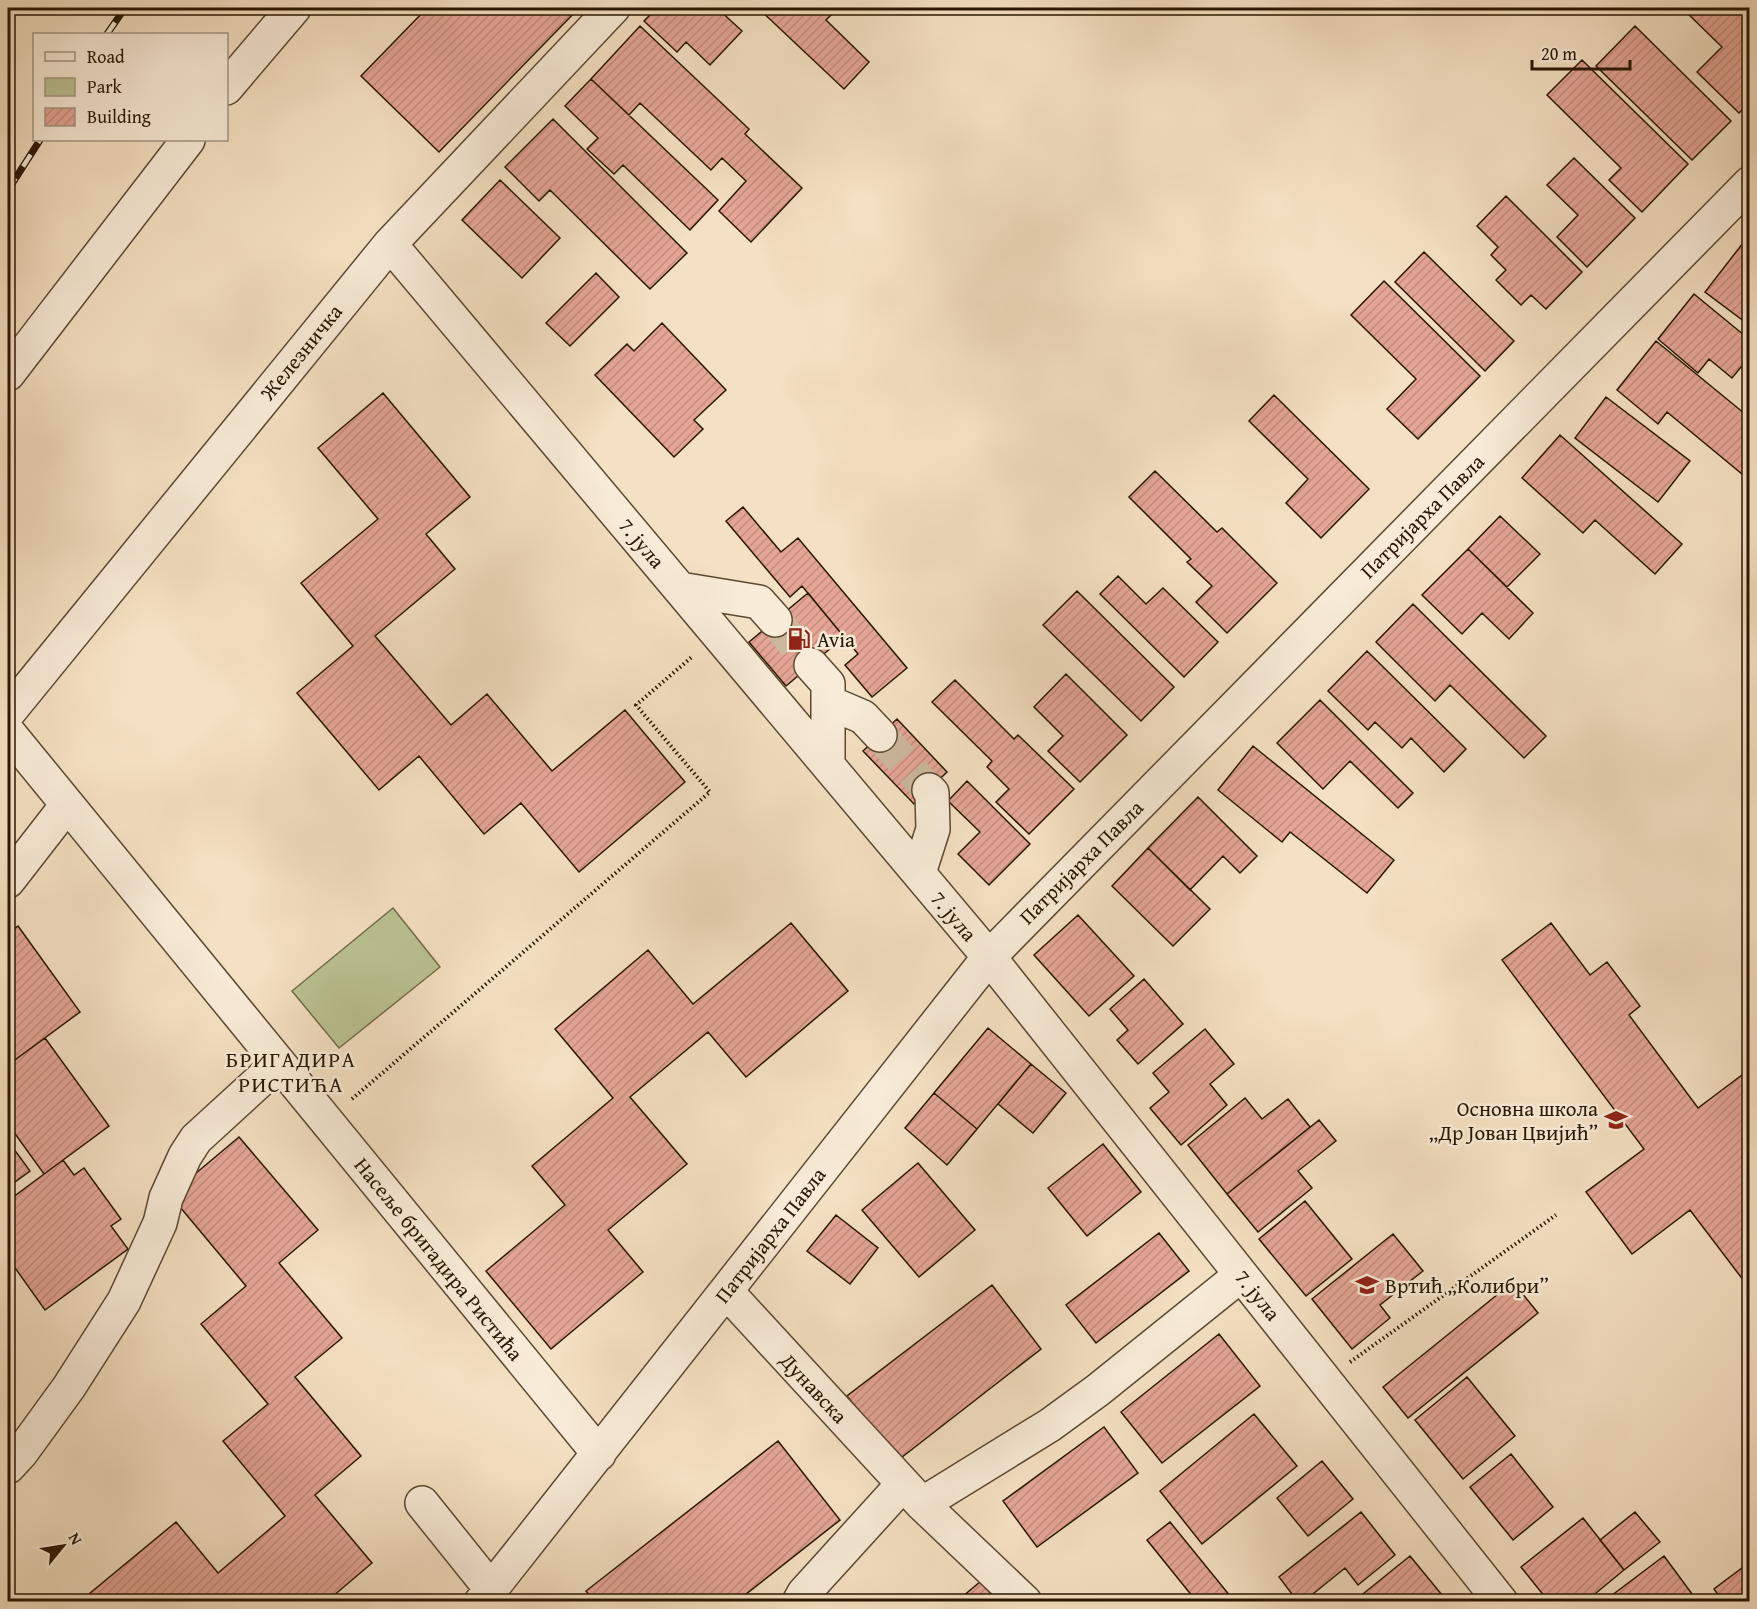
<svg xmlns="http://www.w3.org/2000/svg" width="1757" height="1609" font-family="'Gentium Book Plus',serif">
<defs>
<pattern id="building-hatch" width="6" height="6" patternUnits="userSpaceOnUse" patternTransform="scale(1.5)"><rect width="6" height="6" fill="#e4a595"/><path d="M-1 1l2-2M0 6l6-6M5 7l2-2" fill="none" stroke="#c48d7f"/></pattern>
</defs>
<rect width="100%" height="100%" fill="#f4e0c2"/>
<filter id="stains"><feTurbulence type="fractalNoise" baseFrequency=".00333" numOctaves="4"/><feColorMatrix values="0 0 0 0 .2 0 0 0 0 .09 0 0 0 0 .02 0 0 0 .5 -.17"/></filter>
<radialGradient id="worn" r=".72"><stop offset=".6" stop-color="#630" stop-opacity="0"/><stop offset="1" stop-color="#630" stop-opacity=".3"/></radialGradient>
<path fill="#bbc293" stroke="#726c4a" stroke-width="1.5" d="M393 908 440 967 339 1048 292 991Z"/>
<path fill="url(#building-hatch)" stroke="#281702" stroke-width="1.5" d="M427 8H579L439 152 361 76Z
M657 8H717L742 31 710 65 686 42 677 52 644 21Z
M758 8H831L835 11 826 20 869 62 844 89Z
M1682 8H1745L1750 12V102L1739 113 1697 72 1722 47Z
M640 26 749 129 745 134 802 188 751 242 719 211 746 181 722 158 711 170 640 103 629 115 591 79Z
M1635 26 1731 121 1692 160 1596 66Z
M1582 60 1688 164 1642 212 1609 180 1621 168 1547 95Z
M591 79 718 200 690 230 623 165 614 174 587 149 598 138 565 106Z
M553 119 687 253 650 289 550 190 539 201 505 167Z
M1574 158 1635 218 1587 267 1557 237 1578 215 1547 185Z
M500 180 560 238 522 278 462 220Z
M1506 196 1582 272 1546 309 1531 295 1521 305 1496 280 1506 270 1491 255 1498 247 1477 226Z
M1750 234V316L1745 322 1705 292Z
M1424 252 1514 341 1485 371 1395 282Z
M596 273 619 297 570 346 546 323Z
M1384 281 1480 376 1418 439 1387 409 1416 379 1351 315Z
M1694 294 1750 340V374L1741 367 1732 378 1709 359 1698 373 1658 339Z
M662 323 726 390 694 420 703 429 674 457 595 375 627 344 634 351Z
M1656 341 1750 418V465L1742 474 1667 412 1658 424 1617 390Z
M383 393 470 497 426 534 455 569 375 636 451 725 487 694 552 771 625 710 685 782 579 872 521 803 484 834 419 756 379 790 297 693 353 646 301 583 378 519 318 448Z
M1274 395 1369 489 1321 538 1286 503 1308 479 1249 421Z
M1606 397 1690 461 1658 502 1575 438Z
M1560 435 1682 544 1655 574 1595 520 1583 533 1522 478Z
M1155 471 1217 532 1222 528 1277 583 1227 633 1196 602 1212 586 1187 562 1191 559 1129 497Z
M743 507 781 552 798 538 907 668 872 697 845 665 858 654 802 586 790 597 726 521Z
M1500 516 1540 554 1507 587 1468 549Z
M1468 549 1533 613 1509 639 1482 613 1462 634 1422 595Z
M1118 576 1146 604 1163 588 1218 642 1184 677 1100 594Z
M1077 591 1174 687 1141 721 1043 625Z
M808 593 844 637 786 686 749 642Z
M1413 604 1546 736 1524 758 1450 685 1435 701 1376 642Z
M1367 651 1466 749 1444 772 1411 738 1402 748 1375 722 1368 730 1328 691Z
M1066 674 1127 735 1080 782 1048 751 1063 736 1034 707Z
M955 680 1014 739 1018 735 1074 789 1029 834 996 802 1009 789 987 767 992 761 932 702Z
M1320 700 1413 793 1398 808 1350 761 1323 789 1277 743Z
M897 719 947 772 914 804 863 751Z
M1253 746 1394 860 1367 893 1290 832 1282 842 1218 790Z
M967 781 1030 844 989 885 958 854 980 832 948 801Z
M1198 797 1257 856 1240 873 1223 856 1190 890 1148 848Z
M1148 848 1210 909 1173 946 1112 886Z
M1078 915 1134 976 1089 1016 1034 955Z
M791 923 848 991 746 1077 708 1032 630 1097 687 1164 608 1230 643 1272 551 1349 486 1271 565 1205 532 1166 613 1098 555 1029 648 950 693 1004Z
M1551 923 1590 975 1607 962 1640 1006 1629 1015 1698 1108 1750 1069V1289L1690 1210 1632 1254 1586 1192 1644 1149 1502 960Z
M18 926 80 1012 8 1065V933Z
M1144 979 1183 1024 1138 1064 1117 1040 1128 1030 1110 1009Z
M988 1028 1031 1064 977 1129 934 1093Z
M1205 1029 1234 1064 1210 1084 1227 1105 1181 1145 1150 1108 1169 1092 1153 1073Z
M45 1038 109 1126 44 1174 8 1124V1065Z
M1031 1064 1066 1093 1033 1133 998 1104Z
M934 1093 977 1129 947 1165 905 1128Z
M1245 1098 1262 1119 1288 1099 1310 1127 1227 1194 1188 1145Z
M1319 1120 1336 1141 1298 1171 1312 1188 1258 1232 1227 1194Z
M239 1137 318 1230 279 1263 342 1338 295 1377 361 1456 315 1495 372 1563 326 1602H85L83 1599 176 1522 218 1573 285 1516 223 1441 268 1404 201 1324 246 1286 170 1195Z
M8 1141 30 1171 8 1187Z
M1103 1144 1141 1192 1087 1236 1048 1188Z
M63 1160 74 1175 84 1168 121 1219 111 1226 128 1249 45 1310 8 1258V1201Z
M918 1163 975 1230 919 1277 862 1210Z
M1305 1201 1352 1259 1306 1296 1259 1239Z
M836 1215 878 1248 850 1284 807 1251Z
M1159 1233 1189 1271 1096 1343 1066 1305Z
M1393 1234 1423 1271 1380 1305 1390 1318 1352 1349 1312 1299Z
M1513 1282 1538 1313 1408 1418 1383 1387Z
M992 1285 1041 1349 897 1461 847 1396Z
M1219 1334 1260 1386 1162 1463 1121 1412Z
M1467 1377 1515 1436 1463 1479 1415 1420Z
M1254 1414 1297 1466 1202 1544 1160 1491Z
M1104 1427 1138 1473 1037 1547 1003 1501Z
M778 1441 840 1520 736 1602H595L586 1591Z
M1511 1454 1553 1507 1513 1540 1470 1487Z
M1322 1461 1353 1499 1308 1536 1277 1498Z
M1361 1512 1395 1555 1358 1585 1345 1568 1303 1602H1298L1279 1577Z
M1635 1512 1660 1542 1624 1570 1600 1540Z
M1583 1518 1624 1570 1585 1602H1549L1521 1567Z
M1170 1522 1235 1602H1197L1147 1540Z
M1410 1556 1442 1595 1434 1602H1353Z
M1664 1556 1698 1602H1603Z
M1750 1562V1602H1723L1714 1589Z
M981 1581 997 1602H956Z"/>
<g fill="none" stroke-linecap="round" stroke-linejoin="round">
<path stroke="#cbb89c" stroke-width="33" stroke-dasharray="33 16" stroke-linecap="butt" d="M775 620 811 665
M880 735 929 790"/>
<g stroke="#5b4932" stroke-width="36">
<path id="minor" d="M226 88 294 8
M390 244 989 957 1501 1602
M8 374 188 140
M680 589 759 602 775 620
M811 665 828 684V765
M828 702 863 717 880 735
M8 713 390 244 613 8
M8 732 599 1454
M919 873 933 829 932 793 929 790
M8 881 67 805
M726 1291 922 1504 1025 1602
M8 1467 21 1453 69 1387 124 1301 160 1223 166 1198 185 1156 196 1139 279 1063
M422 1503 491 1589
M922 1504 1050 1425 1098 1390 1241 1275
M481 1602 989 957 1750 183
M799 1602 804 1593 903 1484"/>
</g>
<path stroke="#281702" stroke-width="4" stroke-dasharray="1.5 3" stroke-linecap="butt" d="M352 1099 710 792 636 705 693 656
M1350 1362 1556 1215"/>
<use href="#minor" stroke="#f8ebd7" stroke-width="33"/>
<g stroke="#281702" stroke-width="7">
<path id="rail" d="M107 34 125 8
M8 190 40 140"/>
</g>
<use href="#rail" stroke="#f8ebd7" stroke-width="4.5" stroke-dasharray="14" stroke-linecap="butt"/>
</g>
<defs>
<g id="fuel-bare" transform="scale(1.8)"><path d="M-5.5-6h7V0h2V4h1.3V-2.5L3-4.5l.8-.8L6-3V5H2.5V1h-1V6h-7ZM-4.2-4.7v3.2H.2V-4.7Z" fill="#8f2418" stroke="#f8ebd7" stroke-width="2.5" paint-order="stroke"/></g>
<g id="school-bare" transform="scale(1.8)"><path d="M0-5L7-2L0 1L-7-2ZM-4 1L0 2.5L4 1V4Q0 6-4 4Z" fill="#8f2418" stroke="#f8ebd7" stroke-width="2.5" paint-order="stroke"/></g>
</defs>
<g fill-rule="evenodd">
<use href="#fuel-bare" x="799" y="639"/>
<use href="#school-bare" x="1616" y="1120"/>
<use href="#school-bare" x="1367" y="1285"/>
</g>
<g text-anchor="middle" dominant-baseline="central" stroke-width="5" stroke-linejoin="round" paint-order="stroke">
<g font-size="21" fill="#281702" stroke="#f8ebd7">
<text transform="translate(301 352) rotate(-51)">Железничка</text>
<text transform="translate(1422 516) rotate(-45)">Патријарха Павла</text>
<text transform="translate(642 543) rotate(50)">7. јула</text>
<text transform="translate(1081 862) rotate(-45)">Патријарха Павла</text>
<text transform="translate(954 916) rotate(50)">7. јула</text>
<text transform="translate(770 1235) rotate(-52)">Патријарха Павла</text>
<text transform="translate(439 1259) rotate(51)">Насеље бригадира Ристића</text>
<text transform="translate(1258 1295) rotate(51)">7. јула</text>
<text transform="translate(814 1388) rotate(47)">Дунавска</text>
</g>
<g font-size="21" fill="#281702" stroke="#f8ebd7" text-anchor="start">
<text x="817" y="639">Avia</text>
<text x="1598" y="1108" text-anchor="end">Основна школа<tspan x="1598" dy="24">„Др Јован Цвијић”</tspan></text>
<text x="1385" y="1285">Вртић „Колибри”</text>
</g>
<g font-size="22" letter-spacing="1.5" fill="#281702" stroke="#f8ebd7">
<text x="291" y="1059">БРИГАДИРА<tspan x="291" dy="25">РИСТИЋА</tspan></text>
</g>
</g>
<rect width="1757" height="1609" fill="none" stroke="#f4e0c2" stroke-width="30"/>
<rect x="9" y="9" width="1739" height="1591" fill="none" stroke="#281702" stroke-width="3"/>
<rect x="15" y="15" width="1727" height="1579" fill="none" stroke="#281702" stroke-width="1.5"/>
<rect x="33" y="33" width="195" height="108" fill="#f8ebd7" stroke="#a59682" stroke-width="1.5"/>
<rect x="45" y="52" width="30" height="9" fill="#f8ebd7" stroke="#a59682" stroke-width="1.5"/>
<text x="87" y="63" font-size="18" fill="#281702">Road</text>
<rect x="45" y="78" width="30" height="18" fill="#bbc293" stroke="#a59682" stroke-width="1.5"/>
<text x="87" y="93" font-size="18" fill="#281702">Park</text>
<rect x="45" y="108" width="30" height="18" fill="url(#building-hatch)" stroke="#a59682" stroke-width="1.5"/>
<text x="87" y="123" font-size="18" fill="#281702">Building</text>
<g transform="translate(63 1546) rotate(60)" stroke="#f8ebd7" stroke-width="4.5" paint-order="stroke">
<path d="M0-4.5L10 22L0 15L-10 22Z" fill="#281702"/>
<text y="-9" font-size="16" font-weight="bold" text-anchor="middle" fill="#281702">N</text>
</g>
<path d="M1532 60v9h98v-9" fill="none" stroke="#281702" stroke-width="3"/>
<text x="1541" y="60" font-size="18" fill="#281702" stroke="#f8ebd7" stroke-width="4.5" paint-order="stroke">20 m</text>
<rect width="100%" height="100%" filter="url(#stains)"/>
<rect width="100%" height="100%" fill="url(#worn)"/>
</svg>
